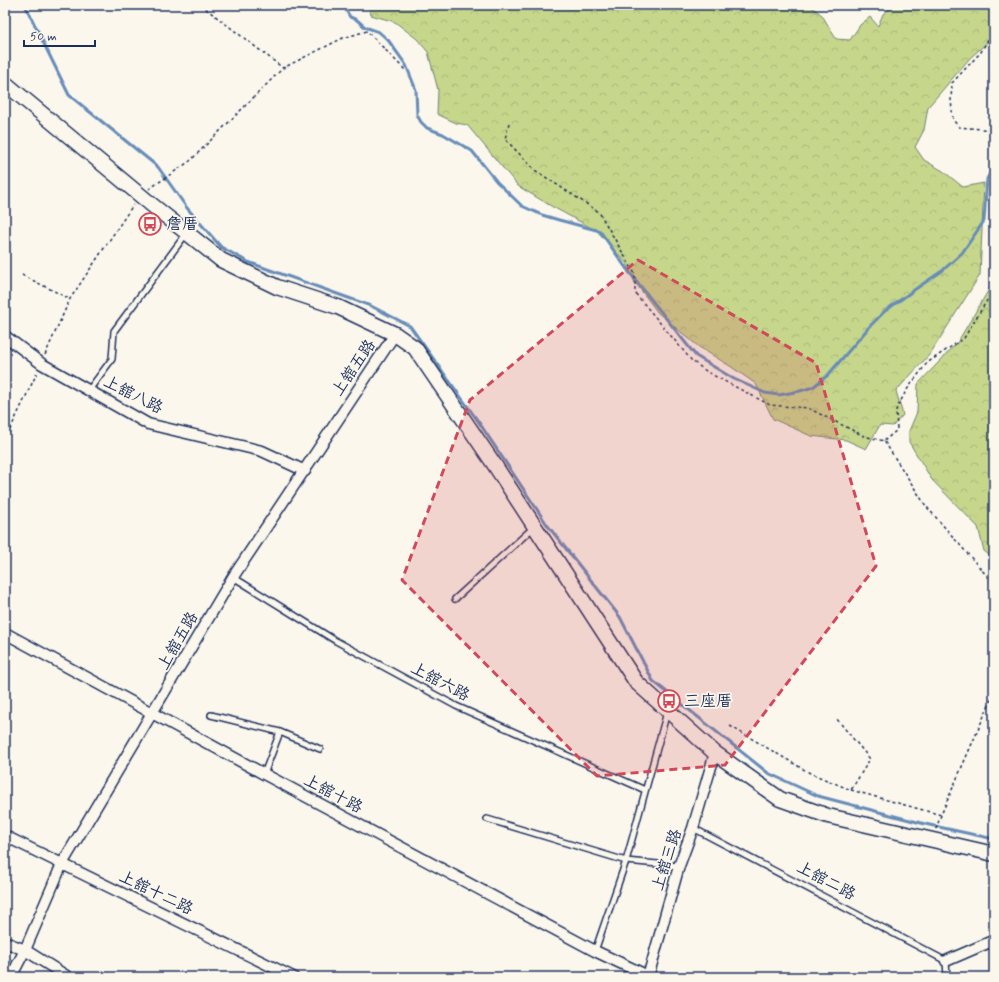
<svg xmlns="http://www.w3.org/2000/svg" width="999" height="982" font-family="Mynerve,'LXGW WenKai TC',sans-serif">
<defs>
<pattern id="forest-crowns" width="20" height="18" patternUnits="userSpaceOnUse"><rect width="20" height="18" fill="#c6d68b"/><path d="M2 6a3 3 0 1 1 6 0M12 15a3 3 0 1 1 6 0" fill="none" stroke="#aab87a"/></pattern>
</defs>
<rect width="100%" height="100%" fill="#fbf7ec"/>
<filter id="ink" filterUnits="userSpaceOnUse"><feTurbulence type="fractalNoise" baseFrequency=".025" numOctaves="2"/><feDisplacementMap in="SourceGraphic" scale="8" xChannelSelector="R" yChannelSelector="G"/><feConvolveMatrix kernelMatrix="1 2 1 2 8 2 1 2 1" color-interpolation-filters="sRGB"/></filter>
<g filter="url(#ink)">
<path fill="url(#forest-crowns)" stroke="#708274" d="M368 5H809L822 15 836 39 850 40 860 25 870 17 878 26 883 14 895 5H994V33L989 41 970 58 928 107 924 130 915 147 924 160 943 171 963 187 984 183 980 275 930 354 896 391 903 415 893 426 880 425 866 449 846 440 811 436 773 419 756 384 730 366 699 347 658 313 634 281 627 264 597 231 551 206 518 186 467 125 456 123 437 114 438 90 428 52 417 39 395 22 371 15Z
M994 281V559L984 551 978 527 932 480 909 442V431L917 412 918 384 957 343Z"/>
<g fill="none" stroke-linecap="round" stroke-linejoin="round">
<path stroke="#668cb9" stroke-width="3" d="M25 5 69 95 158 167 187 208 221 247 248 262 371 306 410 326 478 421 548 526 620 617 653 681 768 773 818 796 925 824 994 839
M343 5 350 17 357 20 365 27 379 32 388 40 396 51 406 65 416 90 417 115 421 122 427 128 443 134 472 151 497 182 522 206 542 215 559 220 600 231 626 268 696 356 734 379 765 393 779 395 800 391 813 387 828 375 871 325 885 311 914 290 942 271 962 253 984 221 987 179 994 166"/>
<g stroke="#1b2f5e" stroke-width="8">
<path id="lane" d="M89 390 112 359 114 331 186 234
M233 577 336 641 456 706 645 790
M455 599 534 527
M211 715 280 732 320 749
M264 774 280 732
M487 819 626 861 679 866
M693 828 946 961 947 977
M595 951 626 861 667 712"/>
</g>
<g stroke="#1b2f5e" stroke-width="13">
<path id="street" d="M5 336 42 364 148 424 262 451 305 471
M5 633 264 774 595 951 650 977
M5 836 293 977
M5 942 25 950 68 977
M946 961 990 942 994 945
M11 977 25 950 62 864 233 577 395 334
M648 977 679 866 693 828 715 753"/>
</g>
<g stroke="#1b2f5e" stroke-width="17">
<path id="secondary" d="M5 83 152 205 221 260 277 287 338 307 395 334 415 348 494 464 636 682 715 753 780 799 828 816 994 854"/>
</g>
<path stroke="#1b2f5e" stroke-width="1.5" stroke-dasharray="3 3" stroke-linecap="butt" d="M201 5 283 68
M994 29 981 52 952 83 951 100 953 120 959 127 994 130
M509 123 505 139 536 171 599 212 635 274V293L692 361 709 373 770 405 808 408 864 436 884 441 926 506 994 584
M149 189 190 161 283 68 343 38 367 31 405 70
M22 275 70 299
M45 355 70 299 133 205
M5 440 37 373
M884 441 897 430 896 410 906 391 927 363 964 338 994 289
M730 726 810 773 851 790 870 759 836 718
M851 790 941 815
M936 829 941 815 994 693"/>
<use href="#lane" stroke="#fbf7ec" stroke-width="5"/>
<use href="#street" stroke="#fbf7ec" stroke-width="10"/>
<use href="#secondary" stroke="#fbf7ec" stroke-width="14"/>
</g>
</g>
<path fill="#d1495b" fill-opacity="0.2" stroke="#d1495b" stroke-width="3" stroke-dasharray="8 5" stroke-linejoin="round" d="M638 260 816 363 876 566 725 765 597 776 402 580 470 400Z"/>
<defs>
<g id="bus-ring" transform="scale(1.15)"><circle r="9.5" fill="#fbf7ec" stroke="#d1495b" stroke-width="1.5"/><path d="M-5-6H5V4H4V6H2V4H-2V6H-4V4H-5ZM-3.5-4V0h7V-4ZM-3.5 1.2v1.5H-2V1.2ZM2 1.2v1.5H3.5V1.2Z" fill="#d1495b"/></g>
</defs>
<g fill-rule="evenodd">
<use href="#bus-ring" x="150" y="224"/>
<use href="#bus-ring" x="669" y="701"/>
</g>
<g text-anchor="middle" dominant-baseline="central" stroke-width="3.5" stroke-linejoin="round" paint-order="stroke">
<g font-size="16" fill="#1b2f5e" stroke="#fbf7ec" text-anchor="start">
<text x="166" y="224">詹厝</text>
<text x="684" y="701">三座厝</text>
</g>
<g font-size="16" fill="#1b2f5e" stroke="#fbf7ec">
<text transform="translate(354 368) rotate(-56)">上舘五路</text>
<text transform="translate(133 395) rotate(27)">上舘八路</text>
<text transform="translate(178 641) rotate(-60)">上舘五路</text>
<text transform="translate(440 682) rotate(28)">上舘六路</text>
<text transform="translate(333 794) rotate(28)">上舘十路</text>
<text transform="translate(667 860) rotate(-72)">上舘三路</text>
<text transform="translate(826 881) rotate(28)">上舘二路</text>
<text transform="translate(156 893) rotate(26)">上舘十二路</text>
</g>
</g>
<rect width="999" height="982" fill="none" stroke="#fbf7ec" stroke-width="20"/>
<rect x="10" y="10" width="979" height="962" fill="none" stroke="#1b2f5e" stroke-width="1.5" filter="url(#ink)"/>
<path d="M24 40v6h71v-6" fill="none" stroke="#1b2f5e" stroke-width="2"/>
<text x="30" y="40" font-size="12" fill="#1b2f5e" stroke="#fbf7ec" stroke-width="3" paint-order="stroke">50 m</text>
</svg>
